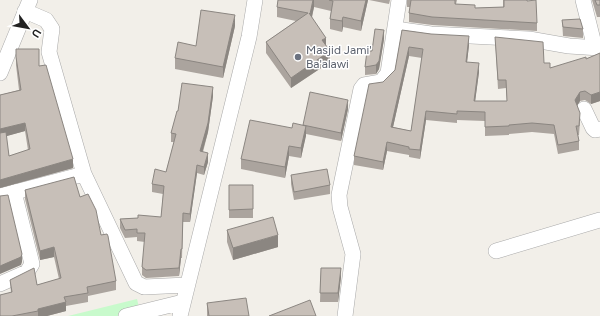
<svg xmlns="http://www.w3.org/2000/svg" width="600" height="316" font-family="Figtree,sans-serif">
<rect width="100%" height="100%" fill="#f2efe9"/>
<path fill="#c8facc" d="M137 299 141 316H68Z"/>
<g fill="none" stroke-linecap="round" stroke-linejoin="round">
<g stroke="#a9a9a9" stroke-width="16">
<path id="minor" d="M583 0 595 48
M25 11 46 20 52 29 49 52 84 174 136 283 144 287 187 285
M395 29 431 34 529 39 569 46 600 48
M0 73 30 0
M584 109 593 128 595 130 600 129
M0 196 84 174
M496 251 600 220
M0 284 27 272 32 264 14 192
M126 316 183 302
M180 316 249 37 255 0
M345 316 353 254 340 207 339 195 361 89 364 85 381 82 388 73 399 0"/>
</g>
<use href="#minor" stroke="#fff" stroke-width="15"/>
</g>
<path fill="#aba49e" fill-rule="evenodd" d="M278 0H368L361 31 343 27 342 32 330 29V19L331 11 314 7 312 18 326 45 330 62 291 88 266 53V42L296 21 277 17V7Z
M369 0H390L389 4Z
M407 0H457L456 4 475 8 503 7V0H527L537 23V31L432 25 409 22V13L410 7H407Z
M592 0H600V17H597Z
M562 20 583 29V38L563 36Z
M235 26 223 78 175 69V58Z
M402 30 431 34 469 45 467 62 479 72 475 101H507L506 88 498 89 495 37 544 63 550 68 586 59 600 53V101L591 104 585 100 580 101 577 105 580 122 579 135H578L579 141V150L558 154 554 134 532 132 509 134V135L485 136V121L457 120V123L426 120 420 159 409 157V155L387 151 383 170 354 165V156L383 82 395 70ZM409 56 422 58 411 131 393 127Z
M384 39 379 69 376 74 365 75V67L372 51Z
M16 57 39 66 73 168 0 188V95L19 90 16 65ZM25 131 28 150 9 156 6 136Z
M213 96 208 132 203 152 208 162 204 175 197 173 190 222H183L182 258H181L179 276 146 278 142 275V267L145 242 137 241V237L125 238 120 228V219L161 217 163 194 152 192V184L166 172 174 142H171V133L178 111Z
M348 109 341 141 306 134 301 158 289 156 285 178 241 169V159L292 128 303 125Z
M291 175 330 185V194L294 200 291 184Z
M229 185H253V218H229Z
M25 190 80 197 101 235 116 281V290L88 296V302L66 306V311L47 316H0L11 293 10 280 37 285 59 279 54 257 40 260 25 199Z
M227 230 278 247 233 260 227 242Z
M321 268 341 277 338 302H320Z
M207 303 249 316H207Z"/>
<path fill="#8b8681" d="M313 0H314V7L310 24V14Z
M366 0H368L361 31V21Z
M235 15V26L223 78V67Z
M343 17V27L342 32V21Z
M384 30V39L379 69 376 74V65Z
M469 36V45L466 71V62Z
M326 38V48L322 40Z
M409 47V56L391 136V127Z
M330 51V62L291 88V78Z
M479 63V72L474 110V101Z
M213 87V96L208 132 200 160V151Z
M580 92V101L575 109V100Z
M600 92V101L591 104V95Z
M348 100V109L341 141V133Z
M426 111V120L420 159V150Z
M25 123V131L0 138V129Z
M306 126V136L301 158V148Z
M387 142V151L383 170V162Z
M289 146V156L285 178V167Z
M208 153V162L204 175V167Z
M73 159V168L0 188V180Z
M197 165V173L190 222V214Z
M278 235V247L233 260V248Z
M54 247V257L40 260V251Z
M181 249V258L179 276V268Z
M22 254V262L21 265 0 274V266Z
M341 268V277L338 302V293Z
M66 302V311L47 316H38V309Z"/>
<path fill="#c7bfb8" stroke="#8b8681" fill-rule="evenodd" d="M278 0H313L310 14 309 13 326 38 322 40 330 51 291 78 266 42 308 13 277 7Z
M329 0H366L361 21 343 17 342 21 330 19 333 1Z
M411 0H455V4L475 5V8L504 7V0H527V1L536 0 537 23 432 17 409 13Z
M595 0H600V5H597Z
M201 10 235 15 223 67 175 58 178 42 196 46Z
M580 19 583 29 563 27 562 20Z
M375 29 384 30 379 61 376 65 365 67 367 51H372Z
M402 30 431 34 469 36 466 62 479 63 474 101H507L506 80H498L495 37 543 42 544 63H550V68L586 57V59L600 53V92L591 95 585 91 580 92 575 100 580 113 579 126H576L579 141 558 145 554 125 532 123 509 125V126L485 127V112L457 111V114L426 111 420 150 409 149V147L387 142 383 162 354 156 369 84 383 82 395 70ZM409 47 423 49 411 131 391 127Z
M16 49H39V66L46 65 73 159 0 180V133L6 132 9 156 30 149 25 123 0 129V95L21 90 16 57Z
M182 83 213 87 208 123 200 151 208 153 204 167 197 165 190 214 183 213 182 249H181L179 268 146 270 142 267 145 233H137V229L125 230 120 219 138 218V215L161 217 164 186 152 184 155 169 166 172 176 134 171 133 177 111H178Z
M310 92 348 100 341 133 303 125Z
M250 120 292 128 293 123 306 126 301 148 289 146 285 167 241 159Z
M327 169 330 185 294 192 291 175Z
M74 177 80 197 88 194 96 210 101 235 107 234 108 236 116 281 87 287 88 293 64 297 66 302 38 309V311L12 316H0V295L12 292 10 280 34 268 37 285 61 278 54 247 40 251 25 190Z
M229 185H253V209L229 210Z
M8 195 22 254 21 257 0 266V196Z
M273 217 278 235 233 248 227 230Z
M321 268H341L338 293H320Z
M246 298 249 316H209L207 303Z
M310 300 316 316H269Z"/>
<circle fill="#6b7280" stroke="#fff" stroke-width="1.5" cx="298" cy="57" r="4"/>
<g text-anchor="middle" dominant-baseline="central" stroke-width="3" stroke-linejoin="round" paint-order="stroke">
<g font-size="12" fill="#5b616d" stroke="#fff" text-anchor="start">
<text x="306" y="50">Masjid Jami'<tspan x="306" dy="14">Ba'alawi</tspan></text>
</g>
</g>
<g transform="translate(28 28) rotate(122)" stroke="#ffffff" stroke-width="3" paint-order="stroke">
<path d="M0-3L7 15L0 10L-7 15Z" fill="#222222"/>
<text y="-6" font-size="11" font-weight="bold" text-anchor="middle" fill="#222222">U</text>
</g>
</svg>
